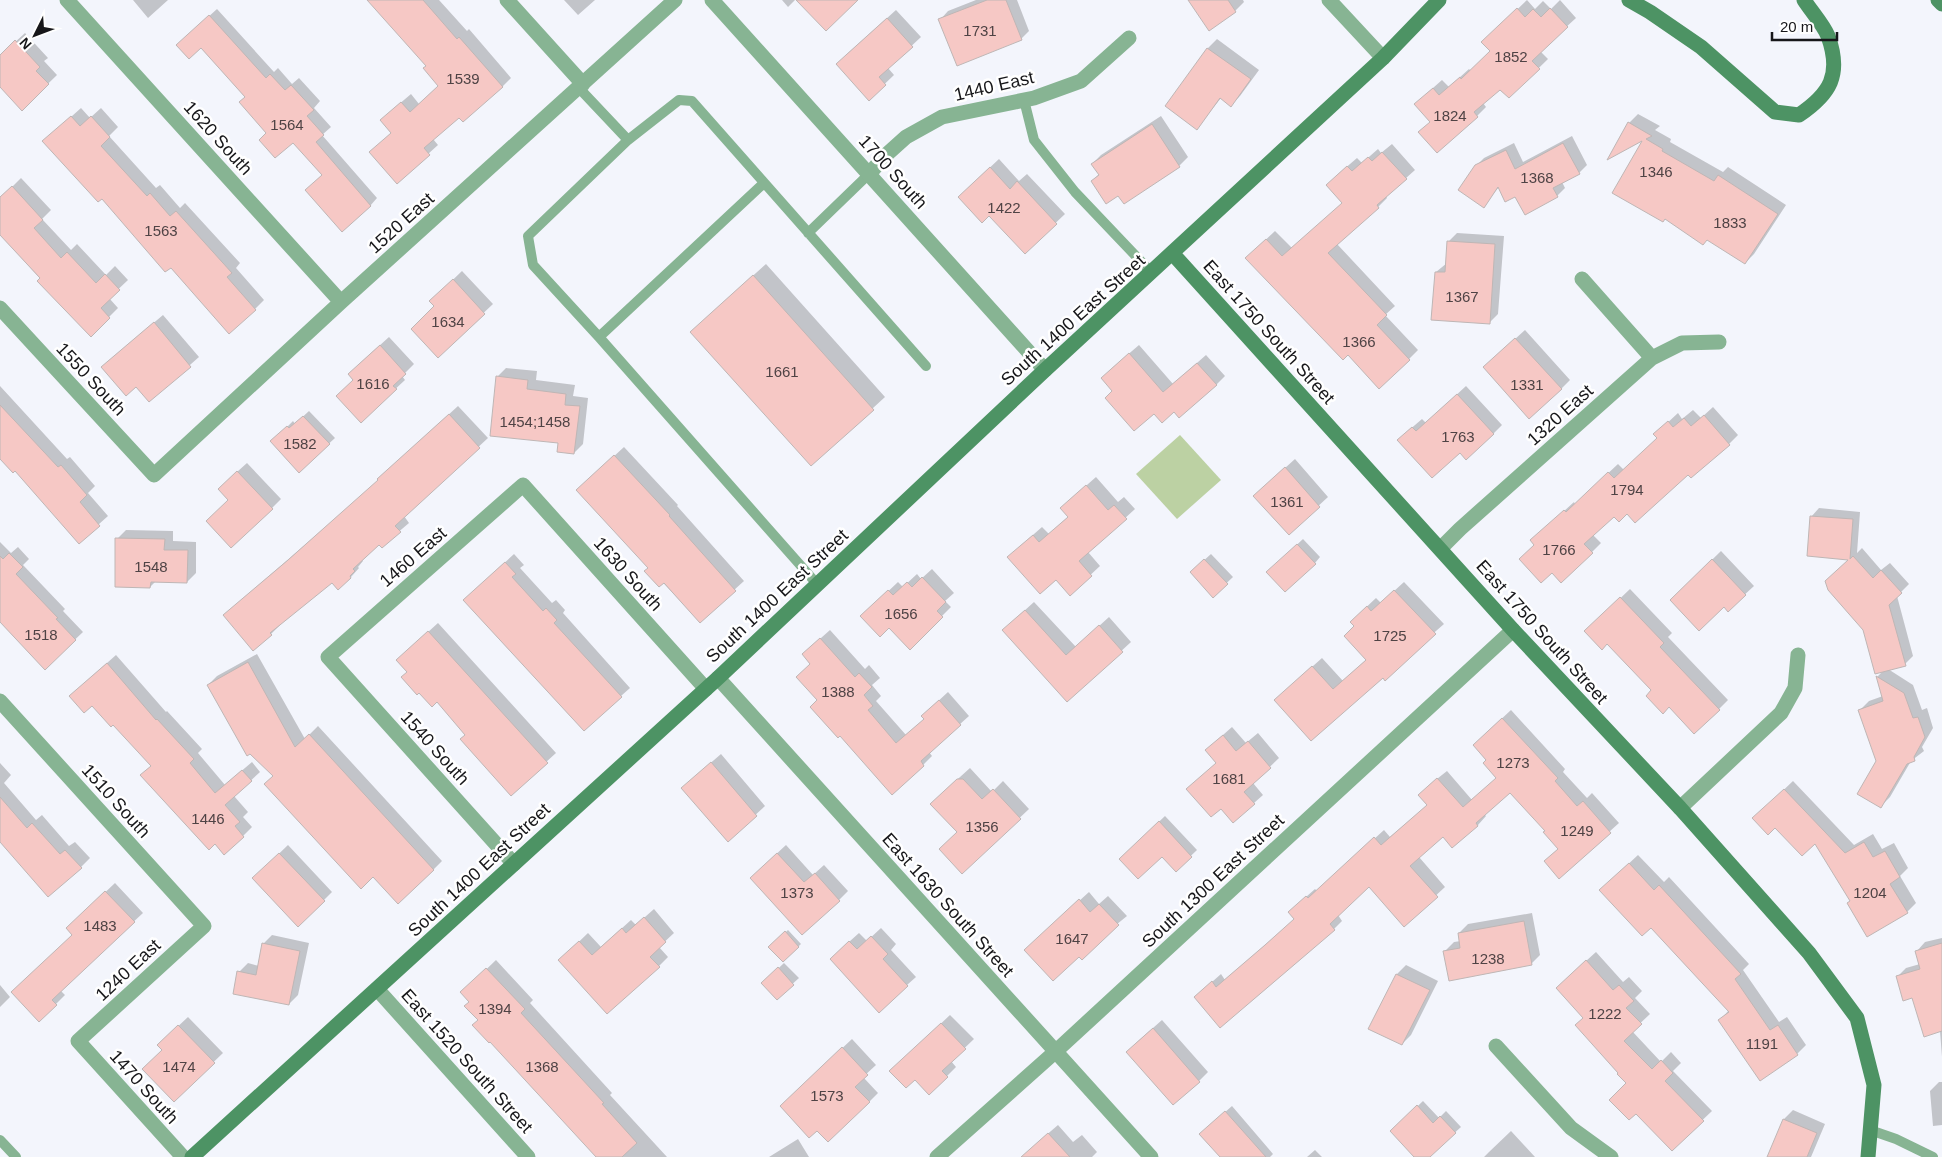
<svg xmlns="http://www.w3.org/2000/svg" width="1942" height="1157" font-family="Helvetica,sans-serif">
<rect width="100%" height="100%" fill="#f3f5fc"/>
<path fill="#bcd1a3" d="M1180 435 1221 480 1177 519 1136 474Z"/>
<path fill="#0003" d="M133 0H168L148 18Z
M369 0H439L467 31 469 29 511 78 502 87 459 116 433 139 438 145 397 182 391 111 411 94 419 104 440 85 427 66Z
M564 0H595L578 15Z
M782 0H795L788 7Z
M976 0H1017L1029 31 1021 39 940 20 948 11Z
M1190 0H1243L1244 2 1235 11 1209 29Z
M1527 0 1535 9 1543 1 1551 9 1560 0 1576 18 1540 51 1548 59 1509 97 1501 88 1483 103 1486 107 1477 116 1431 122 1425 95 1442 80 1449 87 1469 69 1471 71 1491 51 1483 42Z
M217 9 274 72 278 68 292 84 299 78 320 101 314 108 331 127 322 135 377 198 370 206 323 175 293 141 268 132 246 97 201 47 185 38Z
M896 10 921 37 888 68 894 75 869 99 846 55Z
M25 33 48 58 44 61 57 75 22 109 0 85V56Z
M1217 39 1259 70 1240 96 1231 105 1221 98 1197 128 1167 106 1208 48Z
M81 108 90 118 101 108 118 127 109 136 156 188 160 185 180 208 185 203 240 263 236 268 264 300 255 309 53 133Z
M1638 114 1660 126 1655 130 1671 139 1670 142 1723 172 1728 167 1786 205 1754 254 1745 263 1645 138 1629 123Z
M1161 116 1188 157 1179 166 1119 194 1092 181 1099 174 1092 164 1101 155Z
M1572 136 1587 165 1579 173 1562 182 1565 188 1557 196 1516 195 1499 187 1483 206 1476 166 1484 158 1514 143 1523 162Z
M1392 144 1415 170 1386 196 1387 198 1378 207 1337 244 1395 306 1385 315 1418 350 1409 359 1256 249 1275 231 1292 248 1343 203 1336 176 1357 158 1362 163 1378 149 1381 153Z
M999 159 1019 181 1027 174 1065 214 1025 252 968 188Z
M21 178 51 210 42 219 71 250 77 244 106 275 115 266 128 280 109 298 118 308 91 335 0 234V199Z
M1457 233 1504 236 1498 314 1489 323 1436 272 1447 263 1448 242Z
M766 264 885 397 811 465 704 320Z
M462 271 493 304 438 356 436 306 431 301Z
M163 315 199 357 149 401 112 358Z
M1525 330 1570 380 1561 389 1494 358Z
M389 337 414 364 402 376 405 380 361 421 354 380 358 365Z
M1139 345 1173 384 1206 355 1225 376 1216 385 1174 410 1154 412 1114 391 1111 369Z
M506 368 537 371 536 380 575 385 573 396 588 398 583 444 574 453 559 442 497 377Z
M0 386 67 459 70 457 95 486 88 493 108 516 79 542 16 469 0 457Z
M1466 386 1502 425 1493 434 1460 451 1408 431 1422 419 1426 423Z
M458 406 488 438 404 516 409 523 382 546 379 544 361 559 363 561 358 567 359 568 351 577 332 581 278 624 280 625 271 634 224 615 380 480 388 470Z
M1713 407 1738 435 1729 444 1688 473 1627 512 1614 515 1592 534 1601 543 1592 552 1535 544 1541 532 1574 502 1575 504 1618 464 1624 470 1658 438 1664 426 1678 413 1682 419 1693 410 1701 418Z
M309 411 335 438 299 471 278 436 293 421 295 424Z
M624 447 678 505 677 506 744 581 700 621 649 568 587 481Z
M1295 459 1328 497 1289 533 1264 487Z
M247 463 281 499 272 508 230 500 228 480Z
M1096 477 1118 502 1124 497 1135 509 1088 552 1100 566 1070 594 1056 578 1018 548 1042 527 1049 534 1069 516 1071 499Z
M1819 508 1860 512 1857 553 1862 548 1881 570 1890 563 1909 584 1897 596 1913 656 1905 664 1888 669 1913 685 1922 710 1927 708 1933 728 1922 747 1924 751 1911 761 1890 797 1881 806 1878 761 1860 710 1869 701 1883 696 1877 677 1883 671 1850 559 1808 555 1811 517Z
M126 530 173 531V541L196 542V573L187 582 156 581 150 587 117 539Z
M1303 539 1320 557 1315 563 1273 567Z
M0 542 11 553 18 547 29 559 23 565 65 609 63 611 83 632 45 668 0 609Z
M1721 551 1754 586 1728 610 1724 605 1671 600Z
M514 554 524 565 520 568 552 603 556 600 565 610 563 613 630 688 621 696 474 591Z
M1211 554 1233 577 1213 596 1191 572Z
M932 569 954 593 945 601 951 607 910 648 889 627 862 616 898 582 903 587 917 574 921 579Z
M1404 582 1444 624 1311 740 1285 691 1322 658 1343 681 1367 659 1355 626 1360 613 1376 598 1381 603Z
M1630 589 1672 633 1668 637 1728 700 1719 709 1653 690 1607 642 1586 631Z
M1034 602 1076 647 1109 617 1131 642 1067 701 1013 621Z
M438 623 556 753 511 794 466 734 437 701 409 672 407 651Z
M830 630 865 669 869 665 880 678 872 685 881 696 876 701 906 735 925 719 922 716 948 692 969 716 929 752 932 756 923 765 819 700 812 664V646Z
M257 654 305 739 318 726 442 861 433 870 274 776 208 685 217 676Z
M116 655 166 712 167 711 202 749 198 753 225 785 252 762 260 772 234 796 248 812 243 817 252 827 243 836 152 765 80 687Z
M1511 710 1565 769 1563 772 1587 798 1592 793 1619 823 1559 877 1545 861 1559 848 1546 831 1510 791 1484 814 1486 816 1478 825 1452 846 1443 836 1419 857 1445 887 1404 925 1369 886 1338 915 1342 921 1334 929 1220 1026 1204 989 1221 974 1225 980 1295 919 1298 904 1315 889 1317 891 1384 830 1390 837 1428 805V786L1447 771 1472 800 1498 778 1488 760 1483 736Z
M1232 727 1246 743 1258 733 1279 758 1253 783 1263 795 1254 803 1221 808 1215 742Z
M721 754 765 806 728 840 692 779Z
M0 763 11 775 4 783 36 820 42 815 69 846 75 842 90 858 81 867 0 840Z
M970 768 992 792 1003 781 1029 809 962 872 958 832 940 795Z
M1793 781 1854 845 1873 834 1882 849 1894 843 1908 868 1900 876 1916 903 1907 912 1851 901 1815 842 1754 818Z
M1165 816 1197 850 1176 870 1162 855 1120 859Z
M288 845 332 892 324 900 263 869Z
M786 845 813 875 824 865 848 891 839 900 760 869Z
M1638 855 1664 882 1669 877 1749 964 1743 970 1779 1022 1787 1017 1806 1045 1797 1054 1720 1020 1729 1010 1610 881Z
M115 883 143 913 60 990 65 995 39 1021 74 934 77 919Z
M1089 892 1099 904 1108 896 1127 916 1079 955 1035 941Z
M654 909 674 933 659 947 668 957 659 966 560 960 588 933 601 947 631 920 636 925Z
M1532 913 1540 955 1531 964 1445 951 1454 942 1461 941 1459 933 1468 924Z
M881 928 896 944 891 950 916 977 907 985 840 950 859 933 867 941Z
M788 930 801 944 783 961 770 947Z
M272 935 309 943 298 995 289 1004 239 972 248 963 259 966 263 944Z
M1942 938V1057L1940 1031 1897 977 1906 968 1920 964 1917 951 1925 942Z
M1596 952 1623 982 1629 977 1642 991 1635 998 1650 1014 1632 1031 1661 1062 1671 1052 1681 1063 1673 1071 1712 1111 1672 1149 1585 1018 1566 979Z
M496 960 533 1000 530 1003 612 1093 610 1095 667 1157H598L479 1020 470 1002 471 984Z
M784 963 799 978 777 998 763 983Z
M1406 965 1438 981 1411 1035 1402 1044 1370 1028 1397 974Z
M0 985 10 997 0 1007Z
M950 1015 974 1039 951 1061 956 1067 947 1076 900 1062Z
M188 1017 223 1053 174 1100 163 1050 158 1045Z
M1162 1020 1208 1072 1199 1081 1136 1043Z
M852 1039 876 1065 863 1077 878 1093 869 1102 790 1097Z
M1939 1082H1942V1125L1933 1126 1930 1091Z
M1423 1101 1439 1118 1446 1111 1461 1127 1428 1157H1416L1392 1131Z
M1232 1106 1273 1154 1270 1157H1221L1207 1128Z
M1793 1110 1825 1124 1811 1157H1768L1784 1119Z
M1058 1125 1073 1142 1082 1135 1097 1152 1092 1157H1033L1037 1143Z
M1511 1131 1535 1157H1484L1489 1152Z
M798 1139 809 1157H769Z
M1315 1150 1322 1157H1307Z"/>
<path fill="#f6c8c5" stroke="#bfb6b5" d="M367 0H423L457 39 459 37 503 87 463 122 459 118 424 148 430 155 397 184 369 152 391 133 380 120 401 102 410 112 438 86 423 68 426 66Z
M796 0H858L826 31Z
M987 0H1006L1022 40 957 66 938 19Z
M1188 0H1228L1236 12 1209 31Z
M1517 8 1525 17 1533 9 1541 17 1550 8 1568 27 1532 61 1540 69 1509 98 1500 90 1474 112 1478 117 1437 153 1418 132 1430 122 1414 104 1433 88 1439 95 1460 77 1461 79 1490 51 1481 42Z
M209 15 266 78 270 74 285 90 291 85 314 110 307 116 324 135 316 142 371 206 342 232 305 190 322 175 293 143 275 158 259 140 266 133 239 102 245 97 201 48 189 59 176 45Z
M887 18 913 47 879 77 886 85 869 101 836 64Z
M15 40 40 67 36 71 49 84 22 111 0 87V55Z
M1207 48 1251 79 1231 107 1220 98 1197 130 1165 106Z
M71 116 80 126 91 116 110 137 101 146 147 196 150 193 170 216 176 211 232 273 227 277 256 310 229 334 171 268 165 272 102 199 98 202 42 141Z
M1628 122 1652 136 1646 139 1663 149 1662 151 1714 181 1718 175 1778 214 1745 264 1707 240 1703 245 1665 219 1663 222 1612 193 1642 141 1607 160Z
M1152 124 1180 167 1124 204 1118 196 1106 204 1091 181 1099 175 1091 164Z
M1563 143 1580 174 1553 188 1558 197 1525 215 1515 197 1505 202 1498 187 1484 208 1458 190 1475 165 1506 150 1515 169Z
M1382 152 1407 179 1377 205 1379 208 1328 253 1387 315 1377 325 1410 360 1379 389 1348 355 1343 360 1245 258 1266 239 1282 256 1342 203 1326 185 1347 166 1352 171 1368 157 1372 161Z
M990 167 1010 189 1017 181 1057 224 1025 254 989 216 982 223 958 197Z
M12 186 43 220 34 228 61 258 67 252 96 283 105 274 120 290 101 308 110 318 91 337 37 281 40 278 0 235V197Z
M1447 241 1495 244 1490 324 1431 320 1435 272H1445Z
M753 275 874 410 811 466 690 332Z
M453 279 485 314 438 358 411 329 434 306 429 301Z
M154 322 191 367 149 402 136 387 126 396 101 367Z
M1515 338 1562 389 1529 419 1483 367Z
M380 345 406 374 393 386 397 389 361 423 336 396 353 380 348 374Z
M1129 353 1163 392 1197 363 1217 385 1179 418 1174 412 1162 423 1154 414 1134 431 1105 398 1112 391 1101 378Z
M496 376 528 380 527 389 566 394 565 405 580 406 574 454 557 452 558 443 490 436Z
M1457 394 1494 434 1466 460 1460 453 1432 478 1397 440 1412 427 1416 431Z
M0 405 58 467 61 465 87 495 80 502 100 526 79 544 15 471 13 473 0 459Z
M449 414 480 448 395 526 401 532 382 548 379 545 353 569 355 571 350 576 351 578 338 590 332 583 270 633 272 635 253 651 223 615 288 560 378 480 377 479Z
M1704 415 1730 445 1691 478 1688 475 1635 523 1627 514 1619 522 1614 517 1584 544 1593 553 1561 583 1552 573 1541 583 1519 559 1534 545 1530 540 1564 510 1566 512 1608 472 1614 478 1657 438 1653 434 1668 421 1673 427 1684 418 1691 426Z
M303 416 330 444 299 473 270 441 287 426 289 428Z
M614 455 670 515 669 516 736 591 700 623 664 583 659 587 644 571 648 568 576 490Z
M1285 467 1320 507 1289 535 1253 496Z
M237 471 273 509 231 548 206 521 228 500 218 489Z
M1086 485 1108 510 1114 505 1127 519 1079 561 1092 576 1070 596 1056 580 1040 594 1007 557 1033 535 1039 542 1068 517 1060 508Z
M1810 516 1853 519 1850 559 1853 556 1873 578 1881 570 1902 593 1889 605 1906 666 1875 674 1863 630 1828 590 1825 581 1848 560 1807 556Z
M115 538 165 539 164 550H188L187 583 151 582 150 588 115 587Z
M1297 544 1316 564 1285 592 1266 572Z
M9 553 23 567 16 574 58 618 56 619 76 640 45 670 0 622V556L3 559Z
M1204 559 1228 584 1213 598 1190 572Z
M1712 559 1746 595 1728 612 1724 607 1699 631 1670 600Z
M505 562 516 574 512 577 543 611 546 608 557 620 554 623 622 697 584 731 463 600Z
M922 577 946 602 937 611 943 617 910 650 889 628 880 637 860 616 888 590 893 595 907 582 912 587Z
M1394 590 1436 634 1385 681 1383 678 1311 741 1274 700 1312 666 1333 689 1366 660 1344 636 1354 626 1350 622 1367 606 1371 611Z
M1620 597 1664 643 1660 647 1720 710 1694 734 1669 707 1663 714 1646 696 1651 690 1607 644 1602 650 1584 631Z
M1025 610 1066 655 1099 625 1123 652 1067 702 1002 630Z
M428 631 548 763 511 796 460 739 465 735 437 702 432 707 419 693 417 695 401 677 407 672 396 660Z
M820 638 855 677 859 673 872 687 864 695 873 706 868 710 896 743 924 719 921 716 939 700 961 725 921 761 924 766 892 795 840 736 838 738 810 707 817 700 796 677 810 664 802 654Z
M248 662 295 747 309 734 434 870 398 904 373 877 361 889 264 784 273 776 250 754 247 756 207 685Z
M107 663 156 720 157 719 194 759 190 763 215 793 242 770 252 781 225 805 240 822 235 826 244 837 224 855 215 844 209 850 140 775 151 766 113 725 111 727 92 706 84 713 69 696Z
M1876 676 1904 693 1913 718 1918 717 1925 737 1914 757 1915 761 1907 764 1881 808 1857 794 1876 761 1858 710 1883 701Z
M1502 718 1558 778 1555 781 1577 806 1583 801 1611 833 1559 879 1544 861 1558 849 1543 832 1545 831 1510 793 1476 823 1478 826 1452 848 1443 837 1410 866 1438 897 1404 927 1369 887 1330 924 1335 930 1220 1028 1194 997 1212 981 1216 987 1265 945 1294 919 1288 912 1306 896 1308 898 1374 837 1381 845 1427 805 1418 795 1437 778 1463 807 1496 778 1483 763 1486 760 1473 745Z
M1223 735 1236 751 1248 741 1271 768 1244 792 1255 804 1233 823 1221 809 1211 817 1186 789 1216 763 1205 750Z
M711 762 757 816 728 842 681 788Z
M957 779H963L982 799 993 789 1021 819 962 874 939 849 957 832 930 804Z
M1784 789 1845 853 1864 842 1873 857 1885 851 1900 877 1890 884 1908 913 1867 937 1847 903 1850 901 1815 844 1802 856 1775 828 1768 835 1752 818Z
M0 797 27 828 32 823 60 854 65 850 82 868 48 897 0 842Z
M1159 821 1192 857 1176 872 1162 857 1138 879 1119 859Z
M279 853 325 901 298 927 252 878Z
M777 853 804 882 815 873 840 901 802 935 750 878Z
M1629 863 1654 890 1659 885 1741 974 1735 979 1770 1030 1778 1025 1798 1055 1760 1081 1718 1020 1729 1012 1651 928 1642 936 1599 890Z
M105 891 135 922 52 1000 57 1005 39 1022 11 992 72 935 66 928Z
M1079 899 1090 912 1099 904 1119 925 1082 960 1079 957 1053 981 1024 950Z
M644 917 666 942 650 957 660 967 607 1014 558 960 579 941 592 955 622 928 626 933Z
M1524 921 1532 965 1449 981 1443 951 1460 948 1458 933Z
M785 931 799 947 783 962 768 947Z
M871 936 888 954 883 959 908 986 879 1013 830 959 849 941 857 949Z
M262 943 300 951 289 1005 233 994 237 971 256 975Z
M1942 943V1031L1924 1037 1912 998 1903 1001 1896 976 1920 969 1915 951Z
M1586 960 1613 990 1619 985 1634 1001 1626 1008 1642 1024 1624 1041 1652 1069 1661 1060 1673 1073 1665 1081 1704 1121 1672 1151 1636 1114 1629 1120 1609 1100 1626 1083 1617 1074 1618 1073 1575 1025 1583 1018 1556 988Z
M778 967 794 985 777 1000 761 983Z
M486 968 525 1009 521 1013 604 1103 602 1104 637 1143 622 1157H596L490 1042 489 1043 472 1025 478 1020 464 1006 469 1002 460 992Z
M1396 974 1430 990 1402 1045 1368 1029Z
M941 1023 966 1049 942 1071 948 1077 929 1095 915 1080 906 1088 889 1071Z
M178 1025 215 1063 174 1102 142 1069 162 1050 157 1045Z
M1153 1028 1200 1082 1173 1105 1126 1052Z
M842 1047 868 1075 855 1087 870 1102 828 1142 817 1131 809 1138 780 1106Z
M1417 1105 1433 1123 1440 1116 1456 1133 1430 1157H1414L1390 1131Z
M1225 1111 1266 1157H1220L1199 1134Z
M1783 1119 1817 1133 1807 1157H1767Z
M1048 1133 1070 1157H1021Z"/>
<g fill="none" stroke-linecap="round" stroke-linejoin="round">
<path stroke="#87b493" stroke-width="10" d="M578 87 628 140 528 236 533 265 599 337 817 584
M1024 100 1034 140 1075 192 1152 273
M628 140 679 100 692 101 926 366
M808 233 869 174
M599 337 764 183
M1870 1130 1896 1139 1933 1157
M0 1140 16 1157"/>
<path stroke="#87b493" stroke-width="15" d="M67 0 341 302
M507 0 583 84
M712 0 1045 370
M1329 0 1383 58
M869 174 886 155 906 137 942 117 1034 98 1081 81 1129 38
M1582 279 1652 358
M0 308 154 475 341 302 675 0
M1441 548 1460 529 1652 358 1682 343 1719 342
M718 678 1151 1157
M0 701 204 926 78 1041 183 1157
M1680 808 1781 713 1795 688 1798 655
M514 864 328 657 523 485 706 689
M377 989 528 1157
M1496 1046 1571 1128 1611 1157
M937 1157 1055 1052 1513 630"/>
<path stroke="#4d9364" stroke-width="15" d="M1629 0 1650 12 1701 47 1775 112 1799 115C1830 94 1842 75 1828 36 1823 24 1811 11 1804 0
M1938 0 1942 4
M1173 254 1513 630 1680 808 1809 953 1857 1018 1874 1085 1868 1157
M192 1157 718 678 1045 370 1383 58 1439 0"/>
</g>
<g text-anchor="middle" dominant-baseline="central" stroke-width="5" stroke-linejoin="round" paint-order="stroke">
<g font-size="15" fill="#4f4345">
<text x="980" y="30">1731</text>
<text x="1511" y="56">1852</text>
<text x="463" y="78">1539</text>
<text x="1450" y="115">1824</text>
<text x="287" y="124">1564</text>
<text x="1656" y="171">1346</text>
<text x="1537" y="177">1368</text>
<text x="1004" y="207">1422</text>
<text x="1730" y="222">1833</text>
<text x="161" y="230">1563</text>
<text x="1462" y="296">1367</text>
<text x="448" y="321">1634</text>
<text x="1359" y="341">1366</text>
<text x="782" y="371">1661</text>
<text x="373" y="383">1616</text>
<text x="1527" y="384">1331</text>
<text x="535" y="421">1454;1458</text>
<text x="1458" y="436">1763</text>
<text x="300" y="443">1582</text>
<text x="1627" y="489">1794</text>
<text x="1287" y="501">1361</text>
<text x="1559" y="549">1766</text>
<text x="151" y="566">1548</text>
<text x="901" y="613">1656</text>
<text x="41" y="634">1518</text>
<text x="1390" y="635">1725</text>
<text x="838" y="691">1388</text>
<text x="1513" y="762">1273</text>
<text x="1229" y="778">1681</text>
<text x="208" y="818">1446</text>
<text x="982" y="826">1356</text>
<text x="1577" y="830">1249</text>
<text x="797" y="892">1373</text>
<text x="1870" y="892">1204</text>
<text x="100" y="925">1483</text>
<text x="1072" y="938">1647</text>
<text x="1488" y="958">1238</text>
<text x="495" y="1008">1394</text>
<text x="1605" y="1013">1222</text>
<text x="1762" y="1043">1191</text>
<text x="179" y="1066">1474</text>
<text x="542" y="1066">1368</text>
<text x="827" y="1095">1573</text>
</g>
<g font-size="18" fill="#17171a" stroke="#fff">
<text transform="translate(994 86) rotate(-13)">1440 East</text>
<text transform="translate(218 138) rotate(48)">1620 South</text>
<text transform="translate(893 172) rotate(48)">1700 South</text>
<text transform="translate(401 223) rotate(-42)">1520 East</text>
<text transform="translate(1073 320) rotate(-42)">South 1400 East Street</text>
<text transform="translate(1269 332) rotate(48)">East 1750 South Street</text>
<text transform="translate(91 379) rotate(47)">1550 South</text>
<text transform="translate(1560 415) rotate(-42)">1320 East</text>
<text transform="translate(413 557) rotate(-41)">1460 East</text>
<text transform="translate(628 574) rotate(48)">1630 South</text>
<text transform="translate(777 596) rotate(-43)">South 1400 East Street</text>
<text transform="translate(1542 632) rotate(48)">East 1750 South Street</text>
<text transform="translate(435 748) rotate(48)">1540 South</text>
<text transform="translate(116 801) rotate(48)">1510 South</text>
<text transform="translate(479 870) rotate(-43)">South 1400 East Street</text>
<text transform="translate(1213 881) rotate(-43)">South 1300 East Street</text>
<text transform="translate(948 905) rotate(48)">East 1630 South Street</text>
<text transform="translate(128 970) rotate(-43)">1240 East</text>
<text transform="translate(467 1061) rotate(48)">East 1520 South Street</text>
<text transform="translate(144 1087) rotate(48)">1470 South</text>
</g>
</g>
<g transform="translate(35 35) rotate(228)" stroke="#ffffff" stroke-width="4" paint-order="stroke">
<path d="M0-4L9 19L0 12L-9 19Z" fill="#17171a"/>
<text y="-8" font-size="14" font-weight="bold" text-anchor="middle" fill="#17171a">N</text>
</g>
<path d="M1772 32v8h65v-8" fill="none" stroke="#17171a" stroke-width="2.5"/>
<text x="1780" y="32" font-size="15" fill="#17171a" stroke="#ffffff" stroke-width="4" paint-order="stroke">20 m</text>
</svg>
